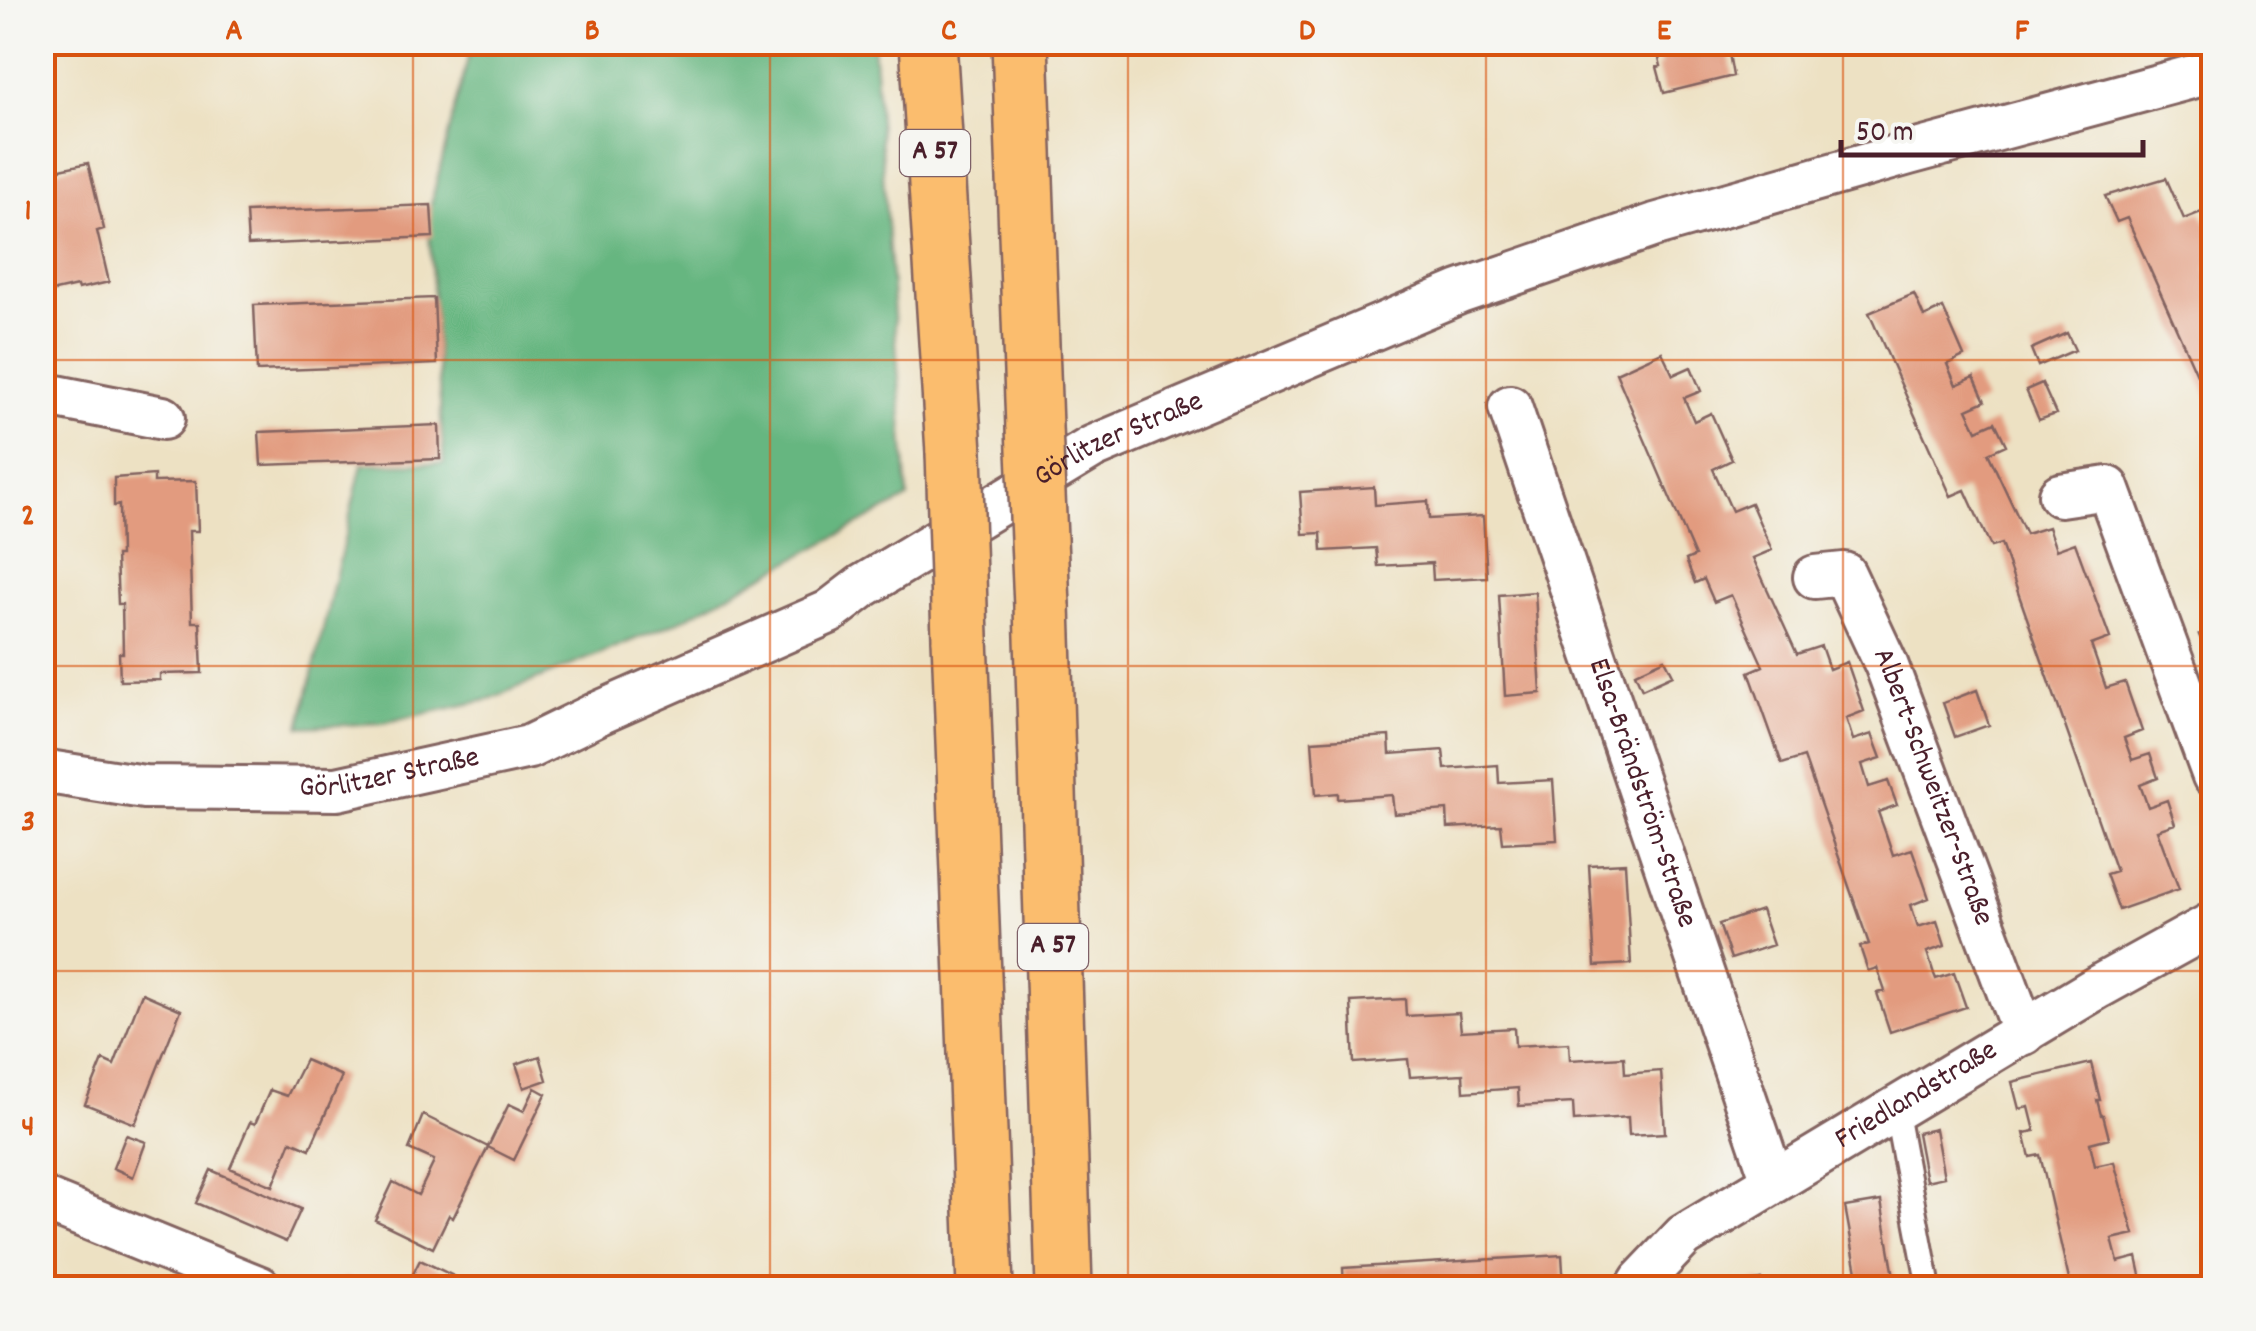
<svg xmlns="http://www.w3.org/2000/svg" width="2256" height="1331" font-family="Dekko,sans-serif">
<rect width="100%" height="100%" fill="#f6f6f2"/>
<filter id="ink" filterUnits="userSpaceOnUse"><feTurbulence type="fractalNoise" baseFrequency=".01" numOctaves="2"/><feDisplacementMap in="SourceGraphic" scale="20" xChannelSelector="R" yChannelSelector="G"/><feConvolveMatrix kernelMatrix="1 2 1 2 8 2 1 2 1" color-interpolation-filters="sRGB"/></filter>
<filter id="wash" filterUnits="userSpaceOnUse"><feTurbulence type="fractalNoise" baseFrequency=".0048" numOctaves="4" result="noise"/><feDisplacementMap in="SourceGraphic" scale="40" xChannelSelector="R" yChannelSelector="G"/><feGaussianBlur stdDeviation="2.25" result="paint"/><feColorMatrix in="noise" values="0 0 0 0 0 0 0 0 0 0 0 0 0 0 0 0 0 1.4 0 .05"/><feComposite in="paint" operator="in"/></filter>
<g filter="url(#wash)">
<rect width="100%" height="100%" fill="#ede1c3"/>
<path fill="#66b680" stroke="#586a56" stroke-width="2.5" d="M472 43H873L908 498 677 622 487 700 382 723 300 727 362 464 444 463 428 215Z"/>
<g id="blocks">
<path fill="#e29b7f" d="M1655 42H1727L1733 76 1664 93 1657 67 1661 66Z
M88 163 104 229 97 231 109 282 78 289 77 286 42 294V173Z
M2166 178 2184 219 2201 212 2214 238V265L2206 268 2214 285V396L2208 399 2127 218 2117 222 2105 196Z
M431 205 433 237 248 245 246 212Z
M1914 294 1924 317 1943 308 1964 356 1947 364 1956 385 1974 377 1985 401 1967 409 1977 430 1995 422 2006 445 1988 453 2026 534 2048 527 2056 550 2075 543 2110 638 2091 645 2106 688 2125 682 2142 731 2124 738 2132 760 2150 754 2158 778 2140 785 2148 807 2167 800 2175 824 2157 830 2179 889 2119 910 2106 874 2116 871 2001 544 1991 547 1965 490 1951 496 1869 313Z
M434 298 437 364 257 371 254 305Z
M2067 333 2075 350 2038 366 2031 349Z
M1662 352 1673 375 1691 367 1701 391 1684 398 1694 421 1711 413 1732 460 1713 469 1732 511 1751 503 1761 526 1772 550 1753 558 1797 654 1821 646 1829 669 1847 662 1864 711 1846 718 1853 740 1872 734 1881 758 1862 764 1869 787 1888 781 1897 805 1878 812 1886 834 1893 855 1912 849 1929 898 1911 905 1918 927 1937 921 1945 946 1927 952 1934 974 1936 979 1954 973 1966 1007 1890 1032 1877 993 1885 991 1877 968 1868 971 1860 947 1869 944 1804 757 1782 764 1749 672 1763 666 1731 595 1714 602 1704 579 1695 583 1686 560 1695 556 1616 373Z
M2042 383 2056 414 2039 420 2026 390Z
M439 425 440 459 261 465 259 432Z
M154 475V482L196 481 198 531H189L192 622H200L202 673 160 674V680L120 681 119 653H123L122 604H118L116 556H120L119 505 114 506V478Z
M1374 487 1375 505 1428 501 1429 519 1483 516 1487 577 1433 580 1432 563 1378 566 1376 548 1322 551 1321 533 1303 534 1300 492Z
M1535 592 1541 693 1505 696 1499 595Z
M2214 630V649L2206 651 2199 635Z
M1665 659 1673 675 1642 689 1635 673Z
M1977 690 1989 725 1955 737 1943 703Z
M1389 736 1390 754 1443 750 1445 769 1498 765 1499 783 1553 780 1557 840 1503 843 1501 825 1448 828 1447 810 1394 814 1392 795 1338 799V793L1316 795 1312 741Z
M1625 863 1631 964 1595 966 1589 865Z
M1761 910 1773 945 1731 959 1719 924Z
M142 993 181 1010 135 1124 85 1104 103 1060 114 1065Z
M1405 999 1406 1016 1459 1013 1461 1031 1514 1028 1515 1046 1569 1043 1570 1060 1624 1057 1625 1074 1661 1071 1665 1133 1629 1135 1628 1117 1574 1121 1573 1103 1519 1106 1518 1088 1464 1092 1463 1074 1410 1077 1408 1059 1354 1063 1351 1002Z
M540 1056 547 1080 524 1088 516 1064Z
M305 1060 342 1076 310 1149 291 1141 273 1186 230 1168 250 1122 255 1124 270 1090 287 1096Z
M2091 1063 2100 1100H2097L2101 1115H2103L2109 1138 2090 1143 2095 1166 2114 1162 2134 1234 2112 1239 2118 1262 2137 1257 2143 1284 2123 1288H2071L2040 1155 2030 1157 2024 1133 2035 1131 2029 1107 2019 1109 2012 1082Z
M535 1088 546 1094 514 1160 488 1147 509 1104 524 1111Z
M423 1115 488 1147 453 1218 449 1215 433 1248 375 1220 393 1182 418 1195 433 1164 434 1160 409 1149Z
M1935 1129 1944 1177 1926 1181 1917 1133Z
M126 1135 146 1142 133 1177 113 1168Z
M211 1170 301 1209 286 1242 196 1203Z
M1881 1201 1896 1288H1860L1845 1207Z
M1562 1255 1564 1288H1344L1343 1268Z
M420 1260 458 1278 453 1288H406Z
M344 1277 368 1288H338Z
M1761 1280 1762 1288H1722V1287Z"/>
</g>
</g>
<g filter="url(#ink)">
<use href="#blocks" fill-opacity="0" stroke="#836360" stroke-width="2.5"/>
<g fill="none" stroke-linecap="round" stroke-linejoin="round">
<g stroke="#836360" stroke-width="28">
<path id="service" d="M1895 1108 1929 1288"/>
</g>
<g stroke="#836360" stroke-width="48">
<g id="minor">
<path d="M42 394 163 418"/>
<path id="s1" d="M1510 407 1773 1181"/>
<path d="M2060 495 2108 488 2214 776"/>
<path id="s2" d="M1815 577 1844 574 1886 664 2024 1033"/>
<path id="s3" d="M42 771 144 787 337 789 529 747 599 713 829 612 863 586 1093 447 1460 292 1655 225 1909 153 2214 71"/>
<path d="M42 1199 260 1288"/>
<path id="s4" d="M1637 1288 1642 1280 1684 1236 2098 987 2214 923"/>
</g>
</g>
<g stroke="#836360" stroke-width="60">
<path id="motorway" d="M928 42 954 452
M1020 42 1034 427
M1042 606 1064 1288
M960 638 985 1288"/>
</g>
<use href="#service" stroke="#fff" stroke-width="22"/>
<use href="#minor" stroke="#fff" stroke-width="42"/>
<use href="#motorway" stroke="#fbbd6e" stroke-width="55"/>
<g stroke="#836360" stroke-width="60" stroke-linecap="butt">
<path id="motorway-bridge" d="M1034 427 1042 606
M954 452 960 638"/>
</g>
<use href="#motorway-bridge" stroke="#fbbd6e" stroke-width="55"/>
</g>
</g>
<path fill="none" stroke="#d8530f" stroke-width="2.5" stroke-opacity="0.55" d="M413 42V1288M770 42V1288M1128 42V1288M1486 42V1288M1843 42V1288M42 360H2214M42 666H2214M42 971H2214"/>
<g text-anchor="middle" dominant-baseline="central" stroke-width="10" stroke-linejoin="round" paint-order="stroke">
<g fill="#f6f6f2" stroke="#7e6067" stroke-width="2.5">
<rect x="900" y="130" width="70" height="46" rx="8"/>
<rect x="1018" y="924" width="70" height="46" rx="8"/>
</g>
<g font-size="28" font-weight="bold" fill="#4a1f2b">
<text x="935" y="153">A 57</text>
<text x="1053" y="947">A 57</text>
</g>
<g font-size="30" fill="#4a1f2b" stroke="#f6f6f2">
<text stroke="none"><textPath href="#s3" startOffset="1160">Görlitzer Straße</textPath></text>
<text stroke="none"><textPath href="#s3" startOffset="350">Görlitzer Straße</textPath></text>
<text stroke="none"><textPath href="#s2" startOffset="260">Albert-Schweitzer-Straße</textPath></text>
<text stroke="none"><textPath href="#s1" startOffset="408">Elsa-Brändström-Straße</textPath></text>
<text stroke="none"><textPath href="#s4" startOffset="342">Friedlandstraße</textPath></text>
</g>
</g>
<rect width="2256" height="1331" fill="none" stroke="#f6f6f2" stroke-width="110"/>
<path d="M1841 140v15h302v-15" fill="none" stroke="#4a1f2b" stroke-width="5"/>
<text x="1856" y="140" font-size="30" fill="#4a1f2b" stroke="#f6f6f2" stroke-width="8" paint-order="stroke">50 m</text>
<rect x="55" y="55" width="2146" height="1221" fill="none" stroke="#d8530f" stroke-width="4"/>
<g font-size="32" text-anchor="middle" font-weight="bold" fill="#d8530f">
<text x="234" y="39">A</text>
<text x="592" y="39">B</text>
<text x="949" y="39">C</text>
<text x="1307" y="39">D</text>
<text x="1664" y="39">E</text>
<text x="2022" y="39">F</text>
<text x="28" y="219">1</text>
<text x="28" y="524">2</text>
<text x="28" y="830">3</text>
<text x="28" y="1135">4</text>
</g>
</svg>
